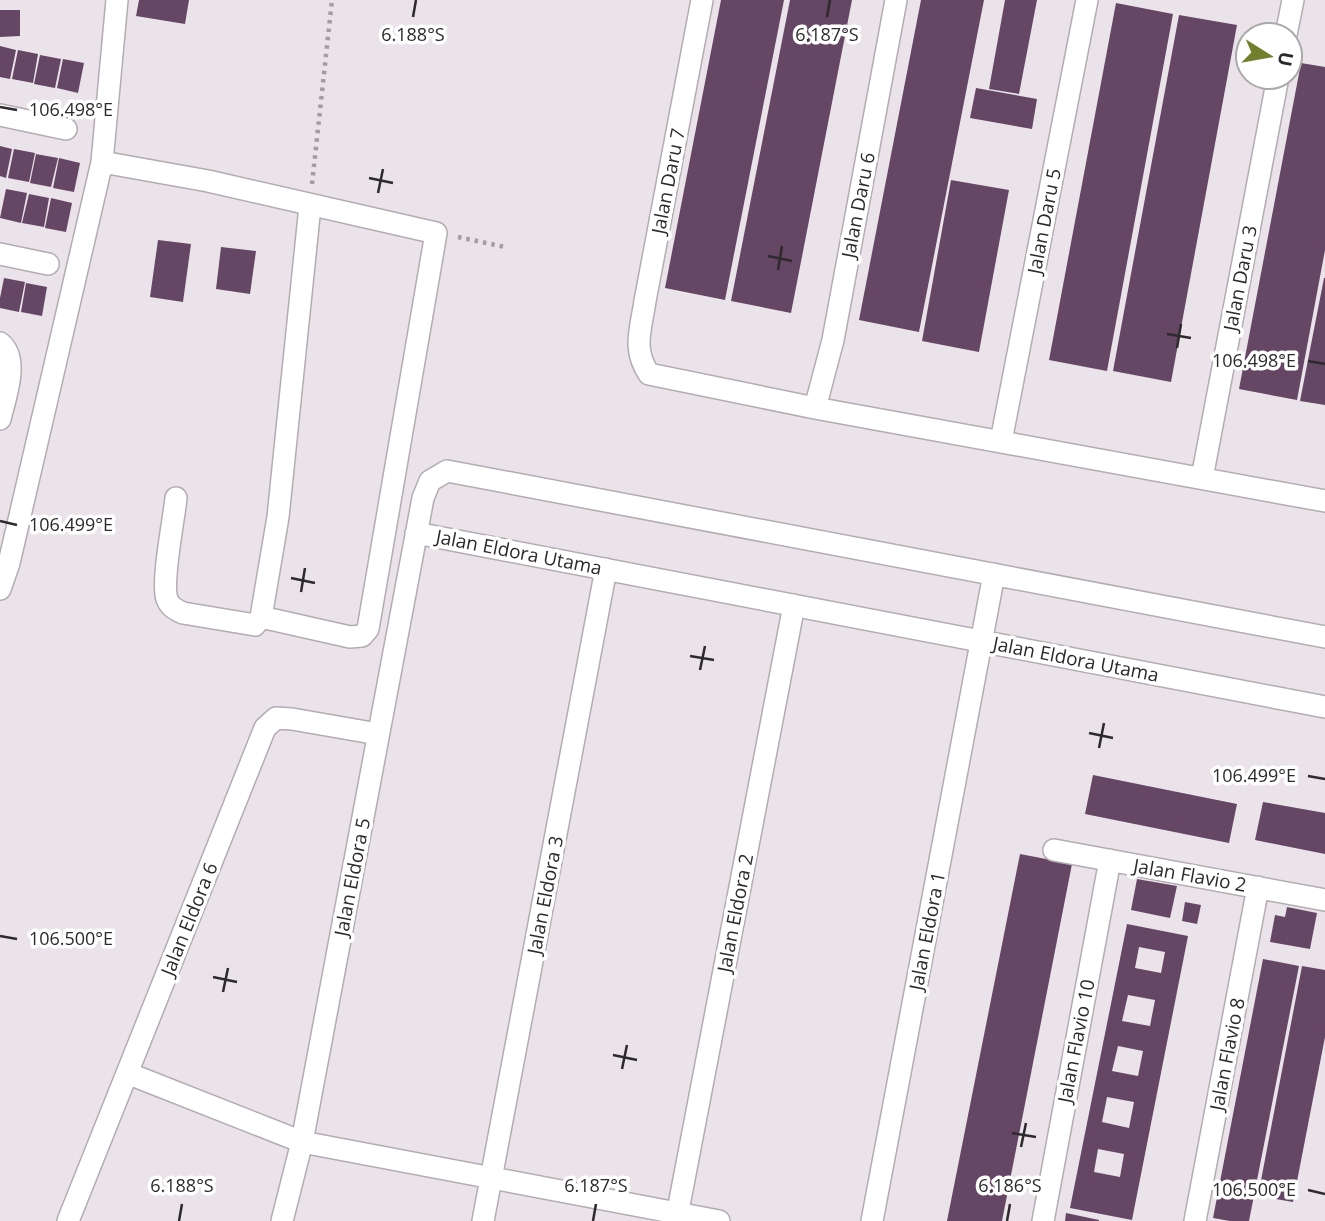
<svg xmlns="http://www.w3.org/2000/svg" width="1325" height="1221" font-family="'Open Sans',sans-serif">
<rect width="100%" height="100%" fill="#eae4ea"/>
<path fill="#664665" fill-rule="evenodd" d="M139 0H189L185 24 136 16Z
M721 0H784L725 300 665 288Z
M790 0H852L791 313 731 301Z
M921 0H984L919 332 859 320Z
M1005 0H1037L1019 94 989 89Z
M1116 3 1173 14 1107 371 1049 360Z
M0 10H20V36L0 37Z
M1179 15 1237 25 1171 382 1113 371Z
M0 46 16 50 10 79 0 77Z
M18 50 38 54 33 83 12 79Z
M40 55 61 59 55 88 34 84Z
M63 59 84 63 78 93 57 88Z
M1301 63 1325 67V250L1297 400 1239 389Z
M976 88 1037 99 1032 129 970 118Z
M0 146 12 149 6 178 0 176Z
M14 149 35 153 29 182 8 178Z
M36 154 58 158 51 187 30 183Z
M59 158 80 163 74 192 53 188Z
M951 180 1009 190 979 352 922 341Z
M6 189 27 193 21 223 0 218Z
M29 194 49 198 44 227 22 223Z
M51 198 72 203 66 232 45 228Z
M158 240 191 244 183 302 150 297Z
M221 247 256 251 250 294 216 289Z
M4 278 25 282 19 312 0 308V298Z
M1324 278H1325V405L1300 401Z
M26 283 47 287 42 316 21 312Z
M1093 775 1237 804 1229 843 1085 814Z
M1263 802 1325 813V854L1255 840Z
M1020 854 1072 864 1025 1104 1002 1221H947Z
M1137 879 1177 886 1170 918 1131 910Z
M1185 902 1201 905 1197 924 1182 921Z
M1287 907 1317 913 1310 949 1270 942 1275 915 1285 917Z
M1127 924 1188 936 1132 1220 1070 1208ZM1139 947 1165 952 1161 973 1135 968ZM1128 995 1155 1000 1150 1026 1122 1021ZM1118 1046 1143 1051 1138 1076 1112 1071ZM1107 1097 1134 1102 1129 1128 1102 1122ZM1098 1149 1124 1154 1120 1177 1094 1172Z
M1263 959 1299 966 1249 1221H1230L1213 1218Z
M1302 966 1325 970V1037L1293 1202 1258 1196Z
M1066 1213 1099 1220V1221H1065Z"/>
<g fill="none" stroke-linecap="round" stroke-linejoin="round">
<g stroke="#b3acb2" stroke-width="24">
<path id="minor" d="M702 0 645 301C641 329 632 349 649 374L815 408 1325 501
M1286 35 1293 0
M0 115 66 129
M102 162 208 181 436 233 368 629 362 636 350 637 261 617
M0 254 48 264
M0 343C20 359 5 398 0 419
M815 408 833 340 896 0
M1001 441 1087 0
M1202 478 1278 77
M176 498C174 519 161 582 167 599 170 607 176 610 183 613L255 625 261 617 278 517 310 206
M416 533 1325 707
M0 589 9 563 102 162 117 0
M1054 850 1325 900
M127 1073 302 1142 719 1221
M68 1221 265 728 276 718 292 719 378 734
M282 1221 302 1142 423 498 430 481 447 471 1325 637
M483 1221 606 569
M676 1221 794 605
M872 1221 994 574
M1043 1221 1110 860
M1195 1221 1258 887"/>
</g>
<path stroke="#a29da2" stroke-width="4.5" stroke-dasharray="3.5 5" stroke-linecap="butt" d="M312 184 332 0
M458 237 505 247"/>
<use href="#minor" stroke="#fff" stroke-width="21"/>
</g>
<path fill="none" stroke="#2d2a2d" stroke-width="2.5" d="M413 17 416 0M827 17 830 0M0 107 17 110M369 178 393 183M378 193 383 169M768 256 792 261M778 270 782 246M1167 334 1191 338M1177 348 1181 324M1308 361 1325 364M0 521 17 525M291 578 315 583M301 592 305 568M690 656 714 660M700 670 705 646M1089 733 1113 738M1099 748 1104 723M1308 776 1325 779M0 936 17 939M213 977 237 982M223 992 228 968M613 1055 637 1060M622 1069 627 1045M1012 1133 1036 1137M1021 1147 1026 1123M1308 1190 1325 1194M179 1221 182 1204M593 1221 596 1204M1007 1221 1010 1204"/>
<g text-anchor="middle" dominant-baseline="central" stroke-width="7" stroke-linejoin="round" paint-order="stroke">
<g font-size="19" fill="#2d2a2d" stroke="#fff">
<text transform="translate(668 181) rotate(-79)">Jalan Daru 7</text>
<text transform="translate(858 205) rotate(-79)">Jalan Daru 6</text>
<text transform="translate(1044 221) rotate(-79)">Jalan Daru 5</text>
<text transform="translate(1240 278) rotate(-79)">Jalan Daru 3</text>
<text transform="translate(519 552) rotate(11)">Jalan Eldora Utama</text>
<text transform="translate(1076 659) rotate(11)">Jalan Eldora Utama</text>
<text transform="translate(1190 875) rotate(10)">Jalan Flavio 2</text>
<text transform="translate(352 877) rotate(-79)">Jalan Eldora 5</text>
<text transform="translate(545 895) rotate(-79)">Jalan Eldora 3</text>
<text transform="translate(735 913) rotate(-79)">Jalan Eldora 2</text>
<text transform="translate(189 919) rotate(-68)">Jalan Eldora 6</text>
<text transform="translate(927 931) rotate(-79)">Jalan Eldora 1</text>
<text transform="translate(1076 1041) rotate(-79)">Jalan Flavio 10</text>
<text transform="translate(1227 1054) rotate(-79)">Jalan Flavio 8</text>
</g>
</g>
<g font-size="18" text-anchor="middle" fill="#2d2a2d" stroke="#fff" stroke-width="7" stroke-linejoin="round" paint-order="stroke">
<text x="413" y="41">6.188°S</text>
<text x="827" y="41">6.187°S</text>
<text x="71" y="116">106.498°E</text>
<text x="1254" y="367">106.498°E</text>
<text x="71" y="531">106.499°E</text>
<text x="1254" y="782">106.499°E</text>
<text x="71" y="945">106.500°E</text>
<text x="182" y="1192">6.188°S</text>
<text x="596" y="1192">6.187°S</text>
<text x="1010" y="1192">6.186°S</text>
<text x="1254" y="1196">106.500°E</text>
</g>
<g transform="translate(1269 56) rotate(101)"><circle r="33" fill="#ffffff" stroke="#abaaab" stroke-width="2"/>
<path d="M0-5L12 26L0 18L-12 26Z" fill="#727f2d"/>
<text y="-10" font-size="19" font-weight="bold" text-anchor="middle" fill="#2d2a2d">U</text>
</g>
</svg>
